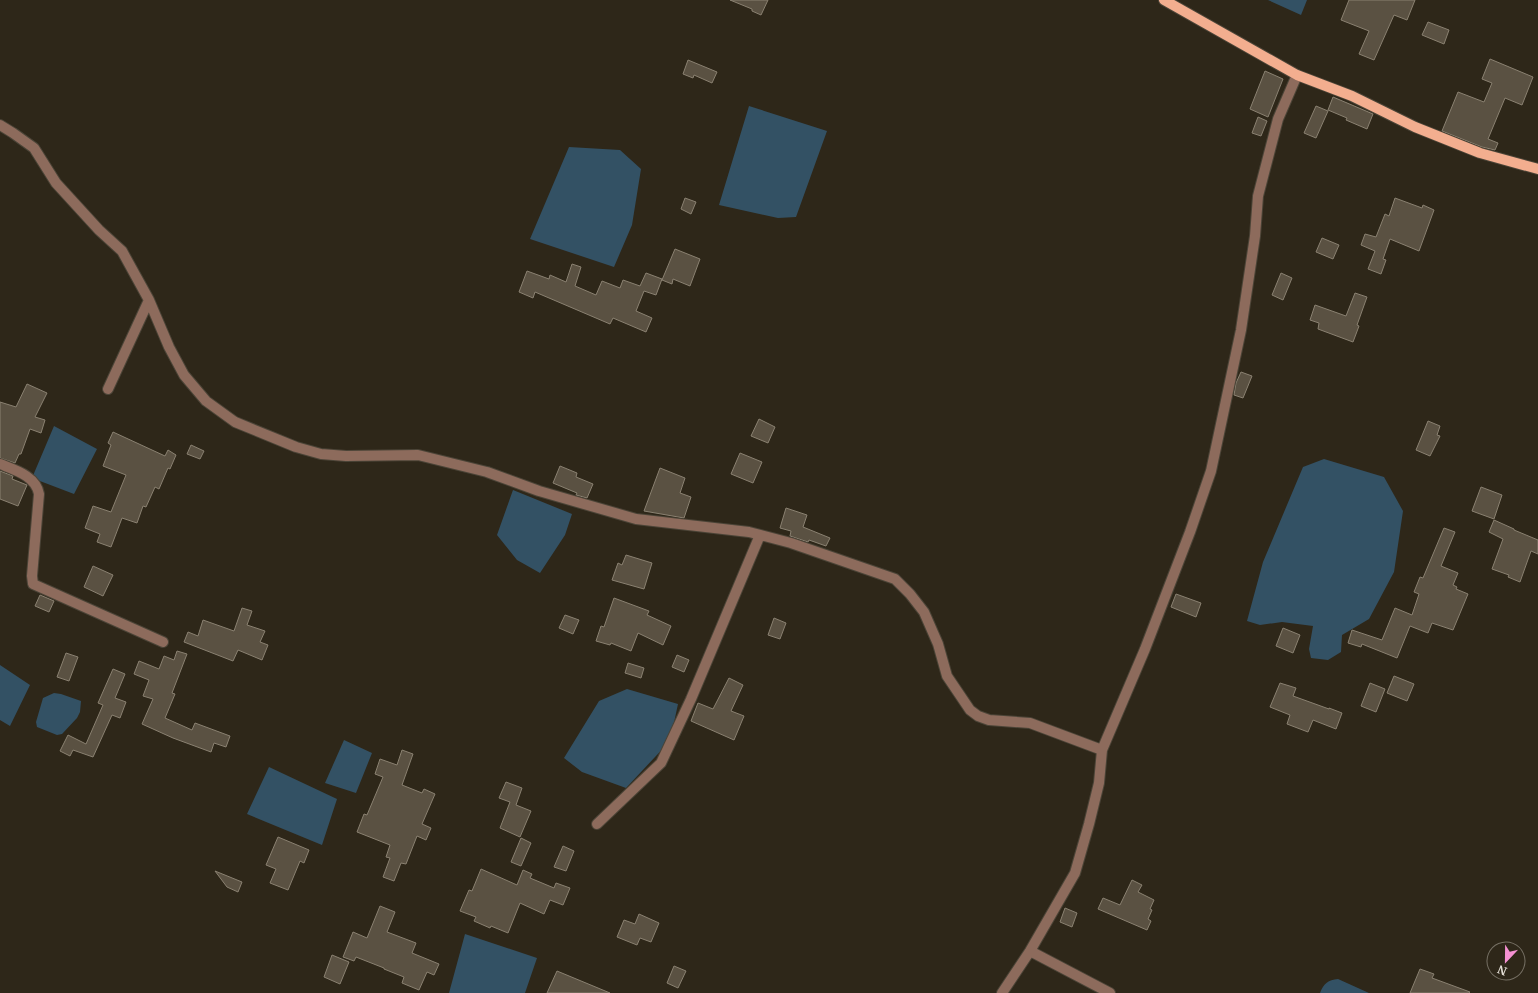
<svg xmlns="http://www.w3.org/2000/svg" width="1538" height="993" font-family="Merriweather,serif">
<rect width="100%" height="100%" fill="#2e2719"/>
<path fill="#335164" d="M1268 0H1307L1301 15Z
M749 106 827 131 796 217 778 218 719 205Z
M569 147 620 150 641 169 632 225 614 267 530 239Z
M54 426 97 449 74 494 32 478Z
M1324 459 1384 477 1403 511 1394 572 1369 619 1342 635 1341 652 1328 660 1311 658 1309 649 1313 626 1282 622 1260 625 1247 621 1263 562 1303 467Z
M513 490 572 514 565 535 540 573 517 560 497 535Z
M0 665 30 685 10 726 0 720Z
M627 689 678 704 670 741 626 788 582 772 564 758 599 701Z
M54 693 61 694 81 701 80 712 77 718 62 734 57 735 37 727 36 722 43 698Z
M344 740 372 753 356 793 325 783Z
M269 767 337 799 322 845 247 814Z
M465 934 537 958 525 993H449Z
M1338 979 1369 993H1320C1324 983 1328 980 1338 979Z"/>
<path fill="#5a5142" stroke="#8a8171" d="M730 0H768L761 15 752 11V9Z
M1349 0H1415L1407 20 1394 15 1374 60 1359 54 1369 31 1341 20Z
M1428 22 1449 30 1444 44 1422 35Z
M1490 59 1533 77 1522 105 1505 98 1488 139 1498 143 1495 150 1482 147 1442 131 1458 92 1484 102 1492 83 1482 79Z
M688 60 717 72 712 83 694 75 693 78 683 74Z
M1265 71 1283 79 1268 117 1250 109Z
M1333 97 1373 114 1367 129 1346 120 1347 118 1328 110Z
M1316 106 1328 111 1316 138 1304 133Z
M1258 117 1267 121 1261 136 1252 133Z
M685 198 696 202 691 214 681 209Z
M1395 198 1422 208 1423 205 1434 210 1419 251 1390 239 1383 259 1386 260 1381 274 1368 269 1375 251 1361 245 1365 234 1376 237 1385 214 1389 216Z
M1322 238 1339 245 1333 259 1316 252Z
M675 249 700 259 690 286 673 279 672 284 662 280Z
M572 264 581 267 575 286 596 295 602 281 620 288 623 280 640 286 646 273 662 279 656 295 644 291 636 311 652 318 646 332 613 318 610 324 535 292 533 298 519 292 527 271 549 279 550 275 566 282Z
M1281 273 1292 278 1283 300 1272 295Z
M1355 293 1367 297 1357 325 1359 326 1353 342 1318 329 1319 323 1310 320 1315 305 1346 316Z
M1241 372 1252 376 1243 398 1234 395 1236 383Z
M27 384 47 393 35 417 45 420 41 433 30 429 21 454H19L15 463 0 458V402L16 407Z
M759 419 775 427 768 443 751 436Z
M1428 421 1440 426 1437 435 1440 436 1430 456 1416 450Z
M113 432 165 456 168 450 176 455 170 469 168 468 159 489 155 487 146 507 143 506 137 523 122 518 111 547 97 542 100 534 85 528 93 506 111 512 126 475 103 466 111 445 108 443Z
M191 445 204 451 200 459 187 454Z
M740 453 762 462 753 483 731 474Z
M560 466 577 473 576 477 593 484 587 498 576 495 577 493 553 483Z
M660 468 685 478 680 493 691 497 684 518 644 511Z
M0 471 13 476 12 479 27 485 18 506 0 499Z
M1481 487 1502 495 1494 519 1472 511Z
M786 508 807 515 803 527 830 538 826 546 809 540 808 542 790 536 791 531 780 528Z
M1494 520 1514 529V530L1538 540V554L1531 551 1520 582 1508 577 1509 575 1492 569 1503 539 1489 532Z
M1444 528 1455 532 1441 566 1458 573 1453 585 1457 587 1456 589 1468 594 1453 630 1432 623 1428 633 1410 626 1397 658 1362 644 1361 647 1348 643 1352 630 1382 640 1395 608 1412 615 1419 594 1414 592 1420 577 1423 578Z
M626 555 652 563 644 589 612 580 618 563 622 565Z
M93 566 113 575 103 596 84 587Z
M1176 594 1201 603 1196 617 1171 607Z
M40 595 54 601 49 612 35 606Z
M614 598 649 611 647 615 671 626 663 645 638 633 631 651 611 643 610 645 596 641 601 626 604 627Z
M242 608 252 611 247 625 265 631 260 642 268 645 262 660 238 650 233 661 184 642 188 632 198 636 203 620 234 631Z
M565 615 579 620 573 634 559 628Z
M774 618 786 623 780 639 768 635Z
M1283 628 1300 635 1293 653 1276 646Z
M177 651 187 654 172 693 175 694 165 718 192 730 195 723 230 736 226 747 214 743 211 752 173 738 142 724 153 699 143 696 149 680 134 674 139 661 159 669 164 656 174 660Z
M66 653 78 657 69 681 57 677Z
M677 655 689 660 684 672 672 667Z
M628 663 644 668 641 678 625 673Z
M113 669 125 674 115 698 126 702 120 718 112 715 93 757 73 750 70 756 60 751 68 735 86 744 103 705 98 703Z
M1394 676 1414 684 1407 701 1387 693Z
M729 678 743 685 731 711 744 716 734 740 691 721 698 703 713 709Z
M1280 683 1296 688 1293 696 1329 709V708L1342 713 1336 729 1313 720 1308 732 1287 724 1290 715 1270 707Z
M1370 683 1385 689 1376 712 1361 706Z
M402 750 413 754 402 785 422 793 424 789 435 794 422 824 431 828 426 840 417 836 406 864 401 863 394 881 383 877 390 858 386 857 390 845 357 832 364 814 367 815 383 777 375 774 380 759 397 765Z
M506 782 522 788 516 805 531 811 520 837 500 828 510 802 499 798Z
M278 837 309 850 304 863 300 861 288 890 270 883 276 869 266 865Z
M521 838 531 843 521 866 511 862Z
M563 846 574 851 566 871 554 867Z
M481 869 517 885 523 870 532 874 530 878 554 888 556 883 570 888 563 905 550 900 544 914 520 903 508 933 491 926 490 928 474 921 476 917 460 911 469 890 472 891Z
M215 871 242 882 238 892 227 887Z
M1132 880 1142 885 1138 892 1154 900 1150 909 1152 910 1148 919 1151 921 1147 930 1098 909 1103 898 1120 905Z
M380 906 395 912 387 932 416 943 412 953 439 964 434 975 427 972 419 990 402 983 404 977 384 969V968L356 957 354 961 343 957 353 932 367 938Z
M1065 908 1077 913 1072 927 1060 922Z
M639 914 659 923 651 942 640 938 637 945 617 937 624 920 635 924Z
M332 955 349 962 340 984 324 977Z
M674 966 686 971 678 988 667 983Z
M1420 969 1434 974 1432 978 1470 992 1469 993H1410Z
M557 971 610 993H547Z"/>
<g fill="none" stroke-linecap="round" stroke-linejoin="round">
<g stroke="#4b4437" stroke-width="12">
<path id="minor" d="M0 125 13 133 34 148 56 183 99 230 122 251 149 300 169 347 184 375 206 401 235 422 296 447 321 454 346 456 418 455 487 472 539 491 636 519 749 532 791 543 895 579 910 594 924 612 938 644 947 676 970 710 978 716 989 720 1030 723 1102 750 1099 783 1089 824 1075 873 1030 951 1002 993
M108 389 149 300
M0 464C15 470 36 476 39 494L32 576 33 584 163 642
M1102 750 1145 649 1190 532 1211 471 1241 330 1255 236 1258 196 1278 119 1297 75
M597 824 661 763 691 699 760 535
M1030 951 1110 993"/>
</g>
<g stroke="#4b4437" stroke-width="12">
<path id="major" d="M1164 0 1297 75 1352 96 1415 127 1480 153 1538 169"/>
</g>
<use href="#minor" stroke="#8d6b5c" stroke-width="10"/>
<use href="#major" stroke="#f3ae8f" stroke-width="10"/>
</g>
<g transform="translate(1506 961) rotate(202)"><circle r="19" fill="#2e2719" stroke="#767064"/>
<path d="M0-3L7 15L0 10L-7 15Z" fill="#f591d2"/>
<text y="-6" font-size="11" font-weight="bold" text-anchor="middle" fill="#e3ded5">N</text>
</g>
</svg>
